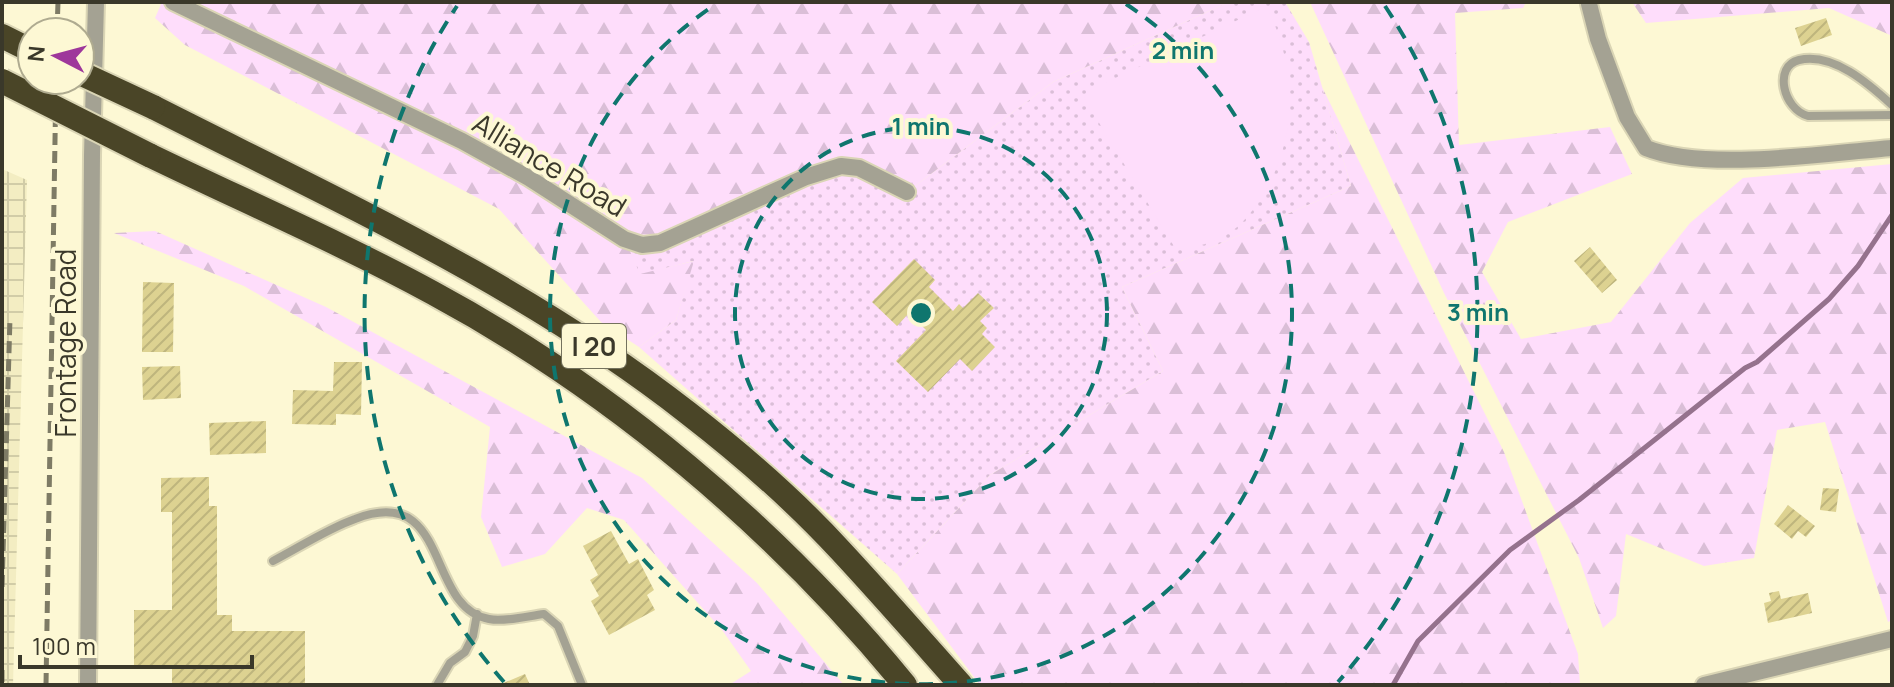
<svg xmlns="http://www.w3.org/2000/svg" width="1894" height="687" font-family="Manrope,sans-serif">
<defs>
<pattern id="industrial-grid" width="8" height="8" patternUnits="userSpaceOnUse" patternTransform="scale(2)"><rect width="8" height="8" fill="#f3edc2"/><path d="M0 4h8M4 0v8" fill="none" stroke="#d1cca7"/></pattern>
<pattern id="grass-dots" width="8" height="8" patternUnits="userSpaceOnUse" patternTransform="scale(2)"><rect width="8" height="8" fill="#feddfb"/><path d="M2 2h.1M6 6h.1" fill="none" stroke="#dabed7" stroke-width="1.8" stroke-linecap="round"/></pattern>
<pattern id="forest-firs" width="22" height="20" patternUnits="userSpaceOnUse" patternTransform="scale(2)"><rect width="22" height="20" fill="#feddfb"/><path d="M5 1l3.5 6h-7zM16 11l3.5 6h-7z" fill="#dabed7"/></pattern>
<pattern id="building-hatch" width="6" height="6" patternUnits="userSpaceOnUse" patternTransform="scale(2)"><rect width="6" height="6" fill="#ddd291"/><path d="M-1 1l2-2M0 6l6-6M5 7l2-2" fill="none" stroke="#beb57d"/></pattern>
</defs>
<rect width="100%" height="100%" fill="#fdf8d4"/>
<path fill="url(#industrial-grid)" d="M2 169 27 180 13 685H2Z"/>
<path fill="url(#grass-dots)" d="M1229 2H1285L1309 42 1351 186 1122 287 1163 371 990 475 897 574 639 347 676 320 693 261 640 275 624 239 841 166 907 192 1053 82Z"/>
<path fill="url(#forest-firs)" d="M162 2H1229L1053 82 907 192 841 166 676 234 625 240 640 274 694 261 676 320 639 347 601 322 499 209 185 45 155 18Z
M1310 2H1526L1523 8 1455 13 1459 145 1610 127 1632 174 1508 222 1482 272 1521 339 1611 322 1690 223 1743 178 1892 164V620L1888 622 1825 422 1777 430 1754 558 1704 566 1626 534 1616 616 1603 628 1579 558 1444 293Z
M1632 2H1892V32L1890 35 1829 8 1646 23Z
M1322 87 1504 452 1578 654 1580 685H980L897 574 990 475 1163 371 1122 287 1351 186Z
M155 231 326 307 642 478 757 583 844 685H729L751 671 722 630 624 520 587 508 545 554 502 567 481 517 490 427 244 286 114 233Z"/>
<path fill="#feddfb" d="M1261 9 1268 10C1297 68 1298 137 1264 193 1242 230 1219 247 1175 248L1084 98 1088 91Z"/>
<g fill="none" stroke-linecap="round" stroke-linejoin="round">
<path stroke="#95728d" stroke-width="5" d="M1393 685 1418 641 1510 550 1579 500 1745 368 1757 362 1829 299 1858 266 1892 215"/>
</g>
<path fill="url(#building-hatch)" d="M1826 18 1832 35 1801 46 1795 28Z
M1590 247 1617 280 1602 293 1574 261Z
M914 259 935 280 929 287 953 311 959 304 963 308 978 293 994 308 980 321 987 328 982 334 995 347 972 371 960 359 928 392 896 361 926 330 909 313 897 326 872 302Z
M143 282 174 283 173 352H142Z
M334 362H362L361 415 336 414V425L292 424 293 390 333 391Z
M180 366 181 398 143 400 142 367Z
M266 421V453L210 455 209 423Z
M209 477V506H217V615H232V631H305V685L172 684V665H134V610H172V512H161V478Z
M1823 488 1839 489 1836 512 1820 510Z
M1788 505 1815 526 1806 537 1798 531 1792 539 1774 524Z
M611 531 629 564 638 559 654 590 647 595 655 610 609 635 591 601 599 596 590 580 598 575 583 546Z
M1779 591 1781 599 1808 593 1812 613 1768 623 1764 603 1771 601 1769 593Z
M525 674 530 685H499Z"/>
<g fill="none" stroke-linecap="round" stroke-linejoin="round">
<g stroke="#dad5b5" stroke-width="12">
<path id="service" d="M1892 105C1869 84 1833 52 1799 60 1773 66 1783 109 1808 116L1892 115
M273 561C300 547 327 529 355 519 451 482 425 608 489 619 505 622 528 616 544 614L558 626 582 685
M437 685 450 663 465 652 473 636 477 614"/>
</g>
<g stroke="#dad5b5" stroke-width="20">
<path id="minor" d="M173 2 462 141 529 178 624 239 642 245 660 243 806 177 841 166 859 168 907 192
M1589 4 1598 39 1627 117 1646 148C1705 172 1827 153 1892 148
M88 685 92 155 96 2
M1704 685 1892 639"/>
</g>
<g stroke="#dad5b5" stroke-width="28">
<path id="motorway" d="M2 36 32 51
M153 107C336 200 525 285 688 413 741 454 794 500 840 550 881 594 921 640 961 685
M149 155C244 201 341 243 433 293 613 390 775 527 905 685"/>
</g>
<use href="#service" stroke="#a4a293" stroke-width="8"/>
<use href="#minor" stroke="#a4a293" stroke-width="16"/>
<use href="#motorway" stroke="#4a4527" stroke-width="24"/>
<path stroke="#7e7b65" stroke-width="5" stroke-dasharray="12 6" stroke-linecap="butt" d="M57 32 58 2
M2 587 10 318
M2 670V685
M46 685 56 80"/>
<g stroke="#dad5b5" stroke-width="28" stroke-linecap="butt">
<path id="motorway-bridge" d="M80 73 153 107
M2 81 149 155"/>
</g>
<use href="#motorway-bridge" stroke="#4a4527" stroke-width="24"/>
</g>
<g fill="none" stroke="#0f766e" stroke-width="4" stroke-dasharray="14 10">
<circle cx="921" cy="313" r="186"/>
<path d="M1126 4A371 371 0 1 1 716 4"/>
<path d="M504 682A557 557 0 0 1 457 6M1385 6A557 557 0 0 1 1338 682"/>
</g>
<g text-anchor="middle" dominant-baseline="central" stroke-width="8" stroke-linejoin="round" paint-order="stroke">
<rect fill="#fdf8d4" stroke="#74725d" stroke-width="2" x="562" y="324" width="64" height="44" rx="6"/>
<g font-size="26" font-weight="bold" fill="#3a382a">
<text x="594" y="346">I 20</text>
</g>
<g font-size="28" fill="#3a382a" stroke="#fdf8d4">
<text transform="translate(550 164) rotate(31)">Alliance Road</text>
<text transform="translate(65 343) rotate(-90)">Frontage Road</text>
</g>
</g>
<circle cx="921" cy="313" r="12" fill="#0f766e" stroke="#fdf8d4" stroke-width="4"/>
<g font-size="24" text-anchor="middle" font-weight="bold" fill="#0f766e" stroke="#fdf8d4" stroke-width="8" stroke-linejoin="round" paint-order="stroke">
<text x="1183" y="59">2 min</text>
<text x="921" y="135">1 min</text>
<text x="1478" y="321">3 min</text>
</g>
<rect width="1894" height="687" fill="none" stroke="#3a382a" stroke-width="8"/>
<g transform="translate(56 56) rotate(276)"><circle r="38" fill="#fdf8d4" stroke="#afab90" stroke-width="2"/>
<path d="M0-6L14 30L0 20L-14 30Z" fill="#9e379b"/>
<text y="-12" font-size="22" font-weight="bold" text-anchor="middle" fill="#3a382a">N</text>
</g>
<path d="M20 655v12h232v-12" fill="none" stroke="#3a382a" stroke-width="4"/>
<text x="32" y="655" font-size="24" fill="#3a382a" stroke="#fdf8d4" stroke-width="6" paint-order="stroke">100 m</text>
</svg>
